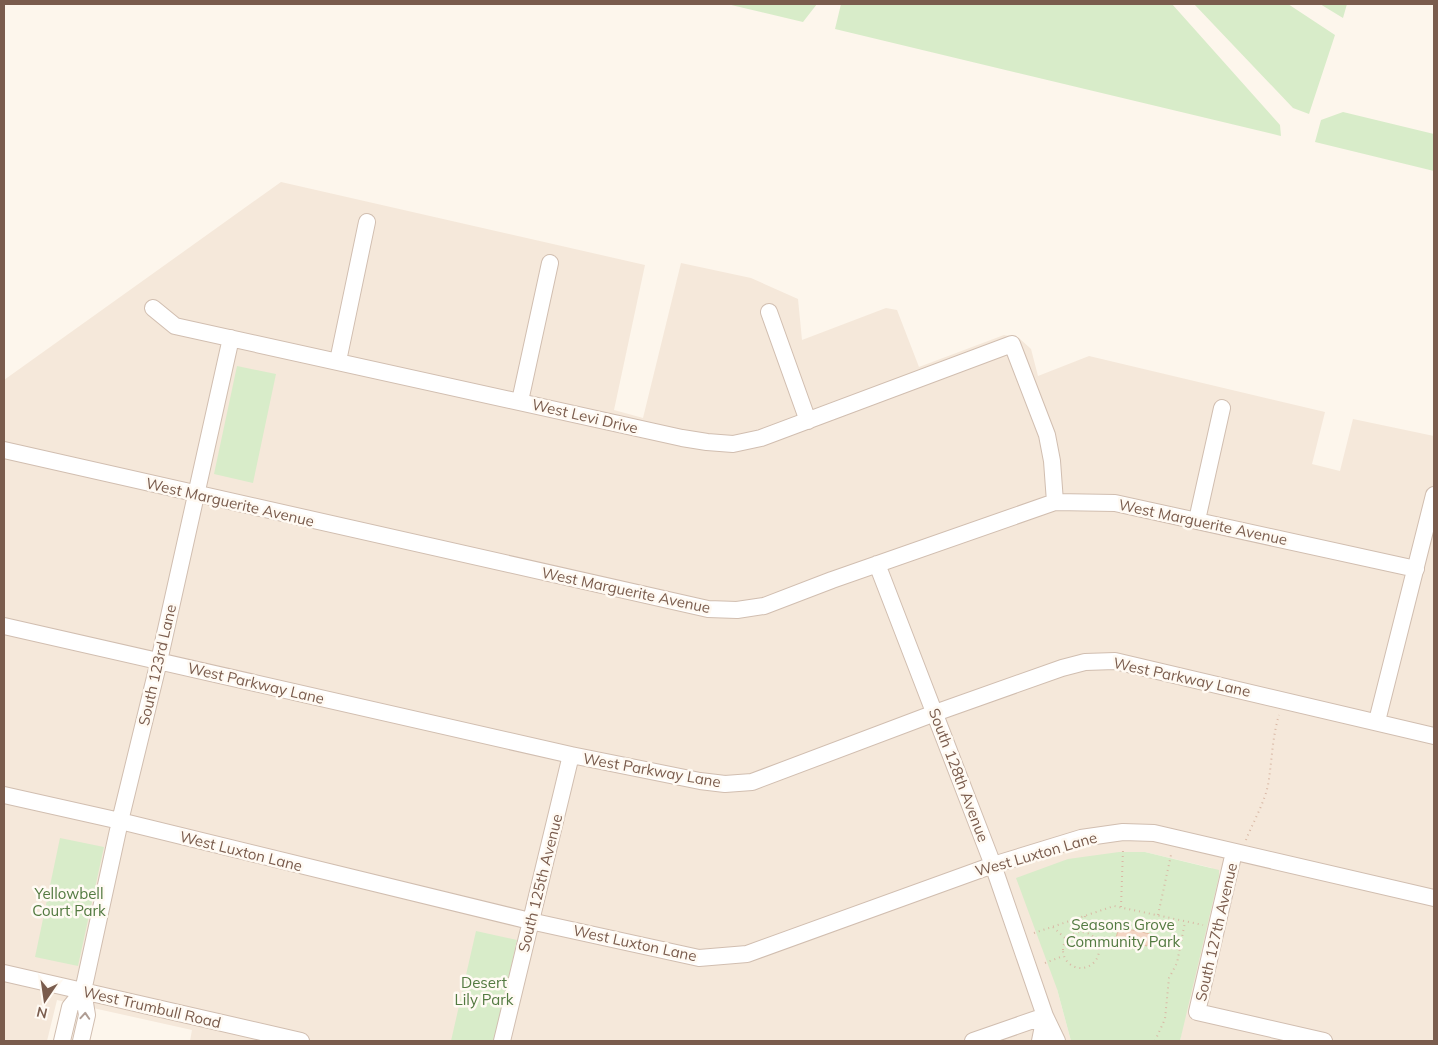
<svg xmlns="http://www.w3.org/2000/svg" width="1438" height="1045" font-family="Mulish,sans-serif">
<rect width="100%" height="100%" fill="#fdf6ec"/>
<path fill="#f5e8da" d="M281 182 645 265 614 410 643 418 681 263 751 278 798 299 802 340 886 308 897 310 919 367 1004 335 1019 338 1031 349 1038 376 1089 356 1325 412 1312 464 1340 471 1353 419 1434 436V1041H1180L1212 868 1145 852H1119L1057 989 1071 1041H190L192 1030 57 1000 47 1041H4V380Z"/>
<path fill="#d8ecc9" d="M727 4H817L803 22Z
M841 4H1172L1280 125 1281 136 835 29Z
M1194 4H1288L1335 35 1309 114 1293 108Z
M1320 4H1347L1343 18Z
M1343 112 1434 134V171L1315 142 1321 120Z
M237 366 276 374 253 483 214 474Z
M60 838 104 847 78 966 35 957Z
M1119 852H1145L1219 870V876L1180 1041H1071L1057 989 1016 878 1068 859Z
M476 931 517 940 494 1041H451Z"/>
<path fill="#f3d5c3" stroke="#e6bba3" d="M1119 927 1150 934 1147 946 1116 938Z"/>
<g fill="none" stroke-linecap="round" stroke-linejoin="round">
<g stroke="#d1beb0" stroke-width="18">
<path id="minor" d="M153 308 175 326 682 438 707 442 733 444 761 438 1012 344 1047 435 1052 461 1055 502
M769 312 808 421
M338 361 367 222
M520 401 550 263
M4 450 708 609 737 610 764 606 832 580 1055 502 1115 503 1416 569
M1197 520 1222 408
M877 564 993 865 1045 1016 1057 1041
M4 626 571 755 700 781 725 784 752 782 935 713 1062 668 1085 662 1115 661 1434 736
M1377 721 1434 495
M4 795 120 821 530 921 699 958 747 954 993 865 1081 838 1123 832 1154 833 1434 898
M1234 852 1197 1012 1324 1041
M4 973 301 1041
M62 1041 70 1007 83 991
M81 1041 87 1015 83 991 120 821 159 661 231 338
M502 1041 571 755
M973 1041 1045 1016
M1040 1041 1045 1016"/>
</g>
<path stroke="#d9b8a5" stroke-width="2" stroke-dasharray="1 4" stroke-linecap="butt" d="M1246 840C1253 822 1264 804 1268 785 1272 762 1272 738 1279 715
M1121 907 1123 849
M1158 915 1171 855
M1053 927 1066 939
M1063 950a18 18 0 1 1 36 0a18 18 0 1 1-36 0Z
M1083 932 1085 916
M1034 933 1114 906 1203 925
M1045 963 1063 956
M1155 1041 1165 1019 1169 978 1177 963 1185 922"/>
<use href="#minor" stroke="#fff" stroke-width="16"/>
</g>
<defs><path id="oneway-chevron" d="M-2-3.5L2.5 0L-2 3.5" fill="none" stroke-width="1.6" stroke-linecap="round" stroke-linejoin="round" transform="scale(1.25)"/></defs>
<use stroke="#af9d94" href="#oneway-chevron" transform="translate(85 1016) rotate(-86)"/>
<g text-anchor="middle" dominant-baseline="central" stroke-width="5" stroke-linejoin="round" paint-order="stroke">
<g font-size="15" fill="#7a5c4d" stroke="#fffaf3">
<text transform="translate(585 416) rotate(13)">West Levi Drive</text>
<text transform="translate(230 502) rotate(13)">West Marguerite Avenue</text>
<text transform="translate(1203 522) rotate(12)">West Marguerite Avenue</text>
<text transform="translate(626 590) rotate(12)">West Marguerite Avenue</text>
<text transform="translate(157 665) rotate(-77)">South 123rd Lane</text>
<text transform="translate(1182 677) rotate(12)">West Parkway Lane</text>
<text transform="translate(256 683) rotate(13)">West Parkway Lane</text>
<text transform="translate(652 770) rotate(10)">West Parkway Lane</text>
<text transform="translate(959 775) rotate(69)">South 128th Avenue</text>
<text transform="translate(241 851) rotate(14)">West Luxton Lane</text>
<text transform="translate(1036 854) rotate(-16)">West Luxton Lane</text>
<text transform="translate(540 883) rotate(-76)">South 125th Avenue</text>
<text transform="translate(1216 932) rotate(-77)">South 127th Avenue</text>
<text transform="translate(635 943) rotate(12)">West Luxton Lane</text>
<text transform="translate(152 1007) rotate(13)">West Trumbull Road</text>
</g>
<g font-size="15" fill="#537a41" stroke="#fffaf3">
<text x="69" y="893">Yellowbell<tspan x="69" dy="17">Court Park</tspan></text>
<text x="1123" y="924">Seasons Grove<tspan x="1123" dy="17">Community Park</tspan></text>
<text x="484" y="982">Desert<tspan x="484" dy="17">Lily Park</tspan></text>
</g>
</g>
<rect width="1438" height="1045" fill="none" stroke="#7a5c4d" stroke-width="10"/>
<g transform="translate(45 1000) rotate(193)" stroke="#fffaf3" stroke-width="4" paint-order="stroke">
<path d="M0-4L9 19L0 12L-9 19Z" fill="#7a5c4d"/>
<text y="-8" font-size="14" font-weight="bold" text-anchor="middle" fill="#7a5c4d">N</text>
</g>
</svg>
